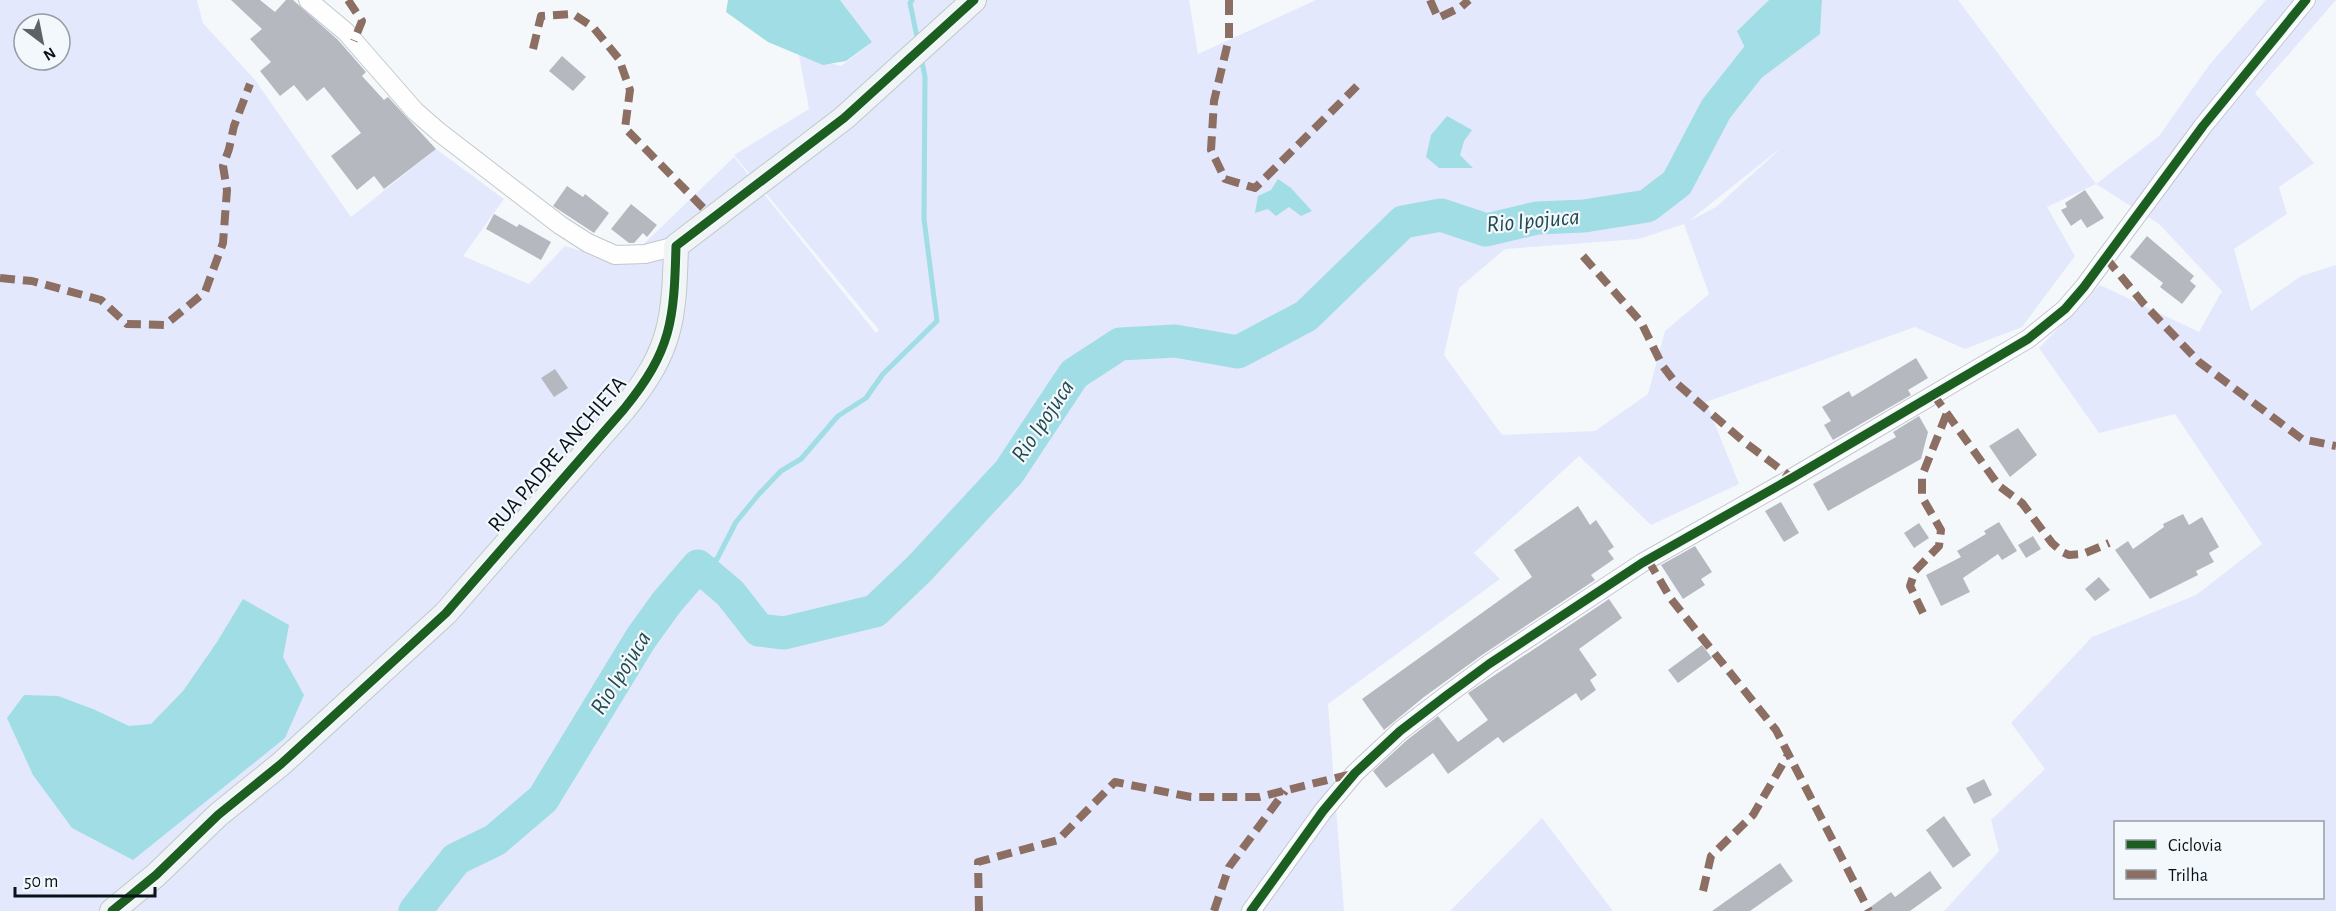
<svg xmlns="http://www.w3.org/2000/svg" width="2336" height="911" font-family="'Alegreya Sans',sans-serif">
<rect width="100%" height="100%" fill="#f5f8fb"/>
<path fill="#e4e8fc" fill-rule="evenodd" d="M0 0H197L203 23 255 80 351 217 436 149 504 199 463 256 529 284 565 246 624 263 734 157 876 333 879 330 734 155 809 109 799 55 841 66 872 42 840 0H1189L1198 54 1316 0H1769L1737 31 1820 34 1822 0H1958L2096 184 2159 136 2210 64 2266 0H2336L2255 93 2314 163 2279 187 2287 214 2234 249 2251 311 2301 276 2336 265V911H1944L1999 851 1991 820 2045 769 2011 723 2092 637 2196 595 2262 544 2175 414 2099 433 2039 348 2100 285 2199 332 2222 291 2159 224 2096 184 2047 207 2075 256 2022 327 1965 349 1915 327 1706 402 1739 484 1651 525 1579 456 1474 553 1500 579 1328 704 1344 911H0ZM24 24H60V60H24ZM1778 151 1716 207 1689 221 1777 151ZM1684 224 1709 294 1665 331 1648 394 1595 431 1502 435 1444 355 1459 288 1505 249 1639 239ZM2116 822H2322V898H2116Z
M1542 818 1613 911H1450Z"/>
<path fill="#a0dde4" d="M728 0H840L872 42 846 61 823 65 768 42 726 12Z
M1769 0H1822L1820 34 1760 79 1737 31Z
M1447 116 1472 130 1464 141 1460 155 1473 168H1439L1426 157 1431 135Z
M1278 179 1291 188 1312 211 1301 216 1289 207 1276 216 1268 209 1255 213 1258 196 1271 190Z
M243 599 289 625 283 657 304 695 285 738 133 860 72 828 33 775 7 718 24 695 58 696 93 709 129 726 151 724 183 691 217 642Z"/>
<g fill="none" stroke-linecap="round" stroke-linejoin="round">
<path stroke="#a0dde4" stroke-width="5" d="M912 0 910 3 918 42
M698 566 717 559 736 522 759 494 781 471 801 459 838 416 866 398 883 374 937 321 924 219 925 77 921 57"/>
<path stroke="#a0dde4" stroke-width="33" d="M415 911 456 859 495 840 543 799 641 638 667 602 698 566 730 593 759 630 784 633 875 611 919 569 1009 472 1074 374 1120 344 1175 341 1238 352 1306 316 1403 222 1441 215 1486 230 1537 218 1584 216 1647 206 1677 183 1716 109 1802 0"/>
</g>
<path fill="#b5b9bf" d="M231 0H260L275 12 286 0H293L338 40 366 72 362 76 384 100 388 97 436 149 384 189 374 176 357 190 331 156 361 133 324 87 307 101 294 85 280 96 260 71 271 62 250 39 262 29Z
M562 56 586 77 573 91 549 71Z
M567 186 583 197 585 194 609 213 594 233 553 206Z
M2085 190 2104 218 2087 228 2081 219 2071 226 2061 210 2067 207 2065 203Z
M631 204 657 225 647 237 643 233 634 243H629L611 229Z
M494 214 517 227 519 224 551 242 541 260 486 229Z
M2147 236 2194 276 2190 281 2196 286 2182 304 2160 287 2163 283 2130 257Z
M1916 358 1928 378 1908 390 1911 395 1833 440 1824 425 1831 421 1822 407 1849 391 1852 397Z
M555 369 568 388 554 397 541 378Z
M1919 416 1928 432 1921 459 1828 511 1813 484 1896 437 1893 432Z
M2018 428 2037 455 2010 477 1989 446Z
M1781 502 1799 533 1784 542 1765 511Z
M1578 506 1590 525 1596 520 1614 547 1608 551 1614 559 1591 575 1595 580 1482 655 1424 697 1384 730 1362 699 1532 577 1514 550Z
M2183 514 2189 525 2202 517 2219 547 2209 553 2214 562 2196 571 2198 575 2150 599 2115 550 2128 541 2133 549 2164 527 2163 524Z
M1999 522 2017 551 2002 560 1998 554 1963 578 1970 592 1941 606 1926 575 1961 557 1957 551 1986 534 1984 531Z
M1919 523 1929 538 1914 548 1904 533Z
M2033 536 2041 549 2026 558 2018 545Z
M1695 546 1712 572 1701 579 1705 585 1683 599 1661 565Z
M2099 577 2110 590 2095 601 2085 589Z
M1609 599 1622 618 1579 649 1597 675 1590 680 1596 690 1581 701 1576 693 1503 743 1498 737 1448 774 1433 753 1386 788 1373 771 1407 740 1438 716 1458 742 1488 720 1468 693Z
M1702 645 1712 658 1678 683 1668 670Z
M1984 779 1992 795 1974 804 1966 788Z
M1944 816 1971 855 1953 868 1926 830Z
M1780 863 1793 881 1750 911H1712Z
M1930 871 1942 888 1910 911H1865L1891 892 1895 897Z"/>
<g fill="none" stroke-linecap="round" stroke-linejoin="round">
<g stroke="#c1c8cd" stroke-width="20">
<path id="street" d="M308 0 346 32 415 111 439 132 560 225 588 243 615 255 645 254 676 246
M1251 911 1323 811 1355 773 1400 731 1447 695 1489 664 1642 563 1792 478 2028 339 2065 309 2084 287 2203 126 2306 0"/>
</g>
<g stroke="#c1c8cd" stroke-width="26">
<path id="secondary" d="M112 911 156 875 218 815 281 764 446 613 624 409C672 350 674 320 676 246L844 118 974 0"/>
</g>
<use href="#street" stroke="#fefefe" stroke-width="18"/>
<use href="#secondary" stroke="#f1f4f5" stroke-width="24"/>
<path stroke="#8d6e63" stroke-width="8" stroke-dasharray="15 8" stroke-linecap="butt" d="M348 0 362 21 354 41
M1229 0V38L1214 101 1211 150 1225 179 1255 188 1357 86
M1430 0 1438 18 1461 7 1469 0
M533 49 541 16 573 14 593 27 619 59 630 90 625 128 712 217
M1583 256 1641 322 1662 365 1675 382 1743 441 1792 478
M2106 258 2143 303 2199 362 2302 439 2336 446
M0 278 32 281 101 300 127 324 165 325 205 292 223 243 227 190 223 166 229 149 234 126 250 84
M1933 394 1999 486 2022 503 2052 543 2062 552 2069 555 2083 554 2109 543
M1648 560 1671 599 1776 730 1869 911
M1923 613 1910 586 1915 571 1939 546 1941 530 1922 497V476L1947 413
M1703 891 1711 856 1753 815 1789 753
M979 911 978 862 1058 840 1115 782 1191 797H1259L1352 774
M1214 911 1229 867 1285 791"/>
<g stroke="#f3f8fd" stroke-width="13">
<path id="cycleway" d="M112 911 156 875 218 815 281 764 446 613 624 409C672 350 674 320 676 246L844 118 974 0
M1251 911 1323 811 1355 773 1400 731 1447 695 1489 664 1642 563 1792 478 2028 339 2065 309 2084 287 2203 126 2306 0"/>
</g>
<use href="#cycleway" stroke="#1b5e20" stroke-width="9"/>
</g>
<g text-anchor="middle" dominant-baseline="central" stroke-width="4.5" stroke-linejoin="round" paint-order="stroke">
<g font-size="22" fill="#081219" stroke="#f3f8fd">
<text transform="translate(557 454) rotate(-49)">RUA PADRE ANCHIETA</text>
</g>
<g font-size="24" font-style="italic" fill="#224b4e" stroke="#f3f8fd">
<text transform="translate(1533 221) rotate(-5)">Rio Ipojuca</text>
<text transform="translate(1043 421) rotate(-56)">Rio Ipojuca</text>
<text transform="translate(621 673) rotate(-58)">Rio Ipojuca</text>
</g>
</g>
<rect x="2114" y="821" width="210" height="78" fill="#f3f8fd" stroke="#959ca2" stroke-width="1.5"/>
<rect x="2126" y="840" width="30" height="9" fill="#1b5e20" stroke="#959ca2" stroke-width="1.5"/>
<text x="2168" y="851" font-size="18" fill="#081219">Ciclovia</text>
<rect x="2126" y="870" width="30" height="9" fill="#8d6e63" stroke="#959ca2" stroke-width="1.5"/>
<text x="2168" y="881" font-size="18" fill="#081219">Trilha</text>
<g transform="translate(42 42) rotate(148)"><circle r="28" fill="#f3f8fd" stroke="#959ca2" stroke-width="1.5"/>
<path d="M0-4.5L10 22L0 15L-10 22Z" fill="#5b6268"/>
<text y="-9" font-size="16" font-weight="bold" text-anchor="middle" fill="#081219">N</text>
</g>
<path d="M15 887v9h140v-9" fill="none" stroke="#081219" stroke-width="3"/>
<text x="24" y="887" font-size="18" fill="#081219" stroke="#f3f8fd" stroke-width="4.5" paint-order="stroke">50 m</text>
</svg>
